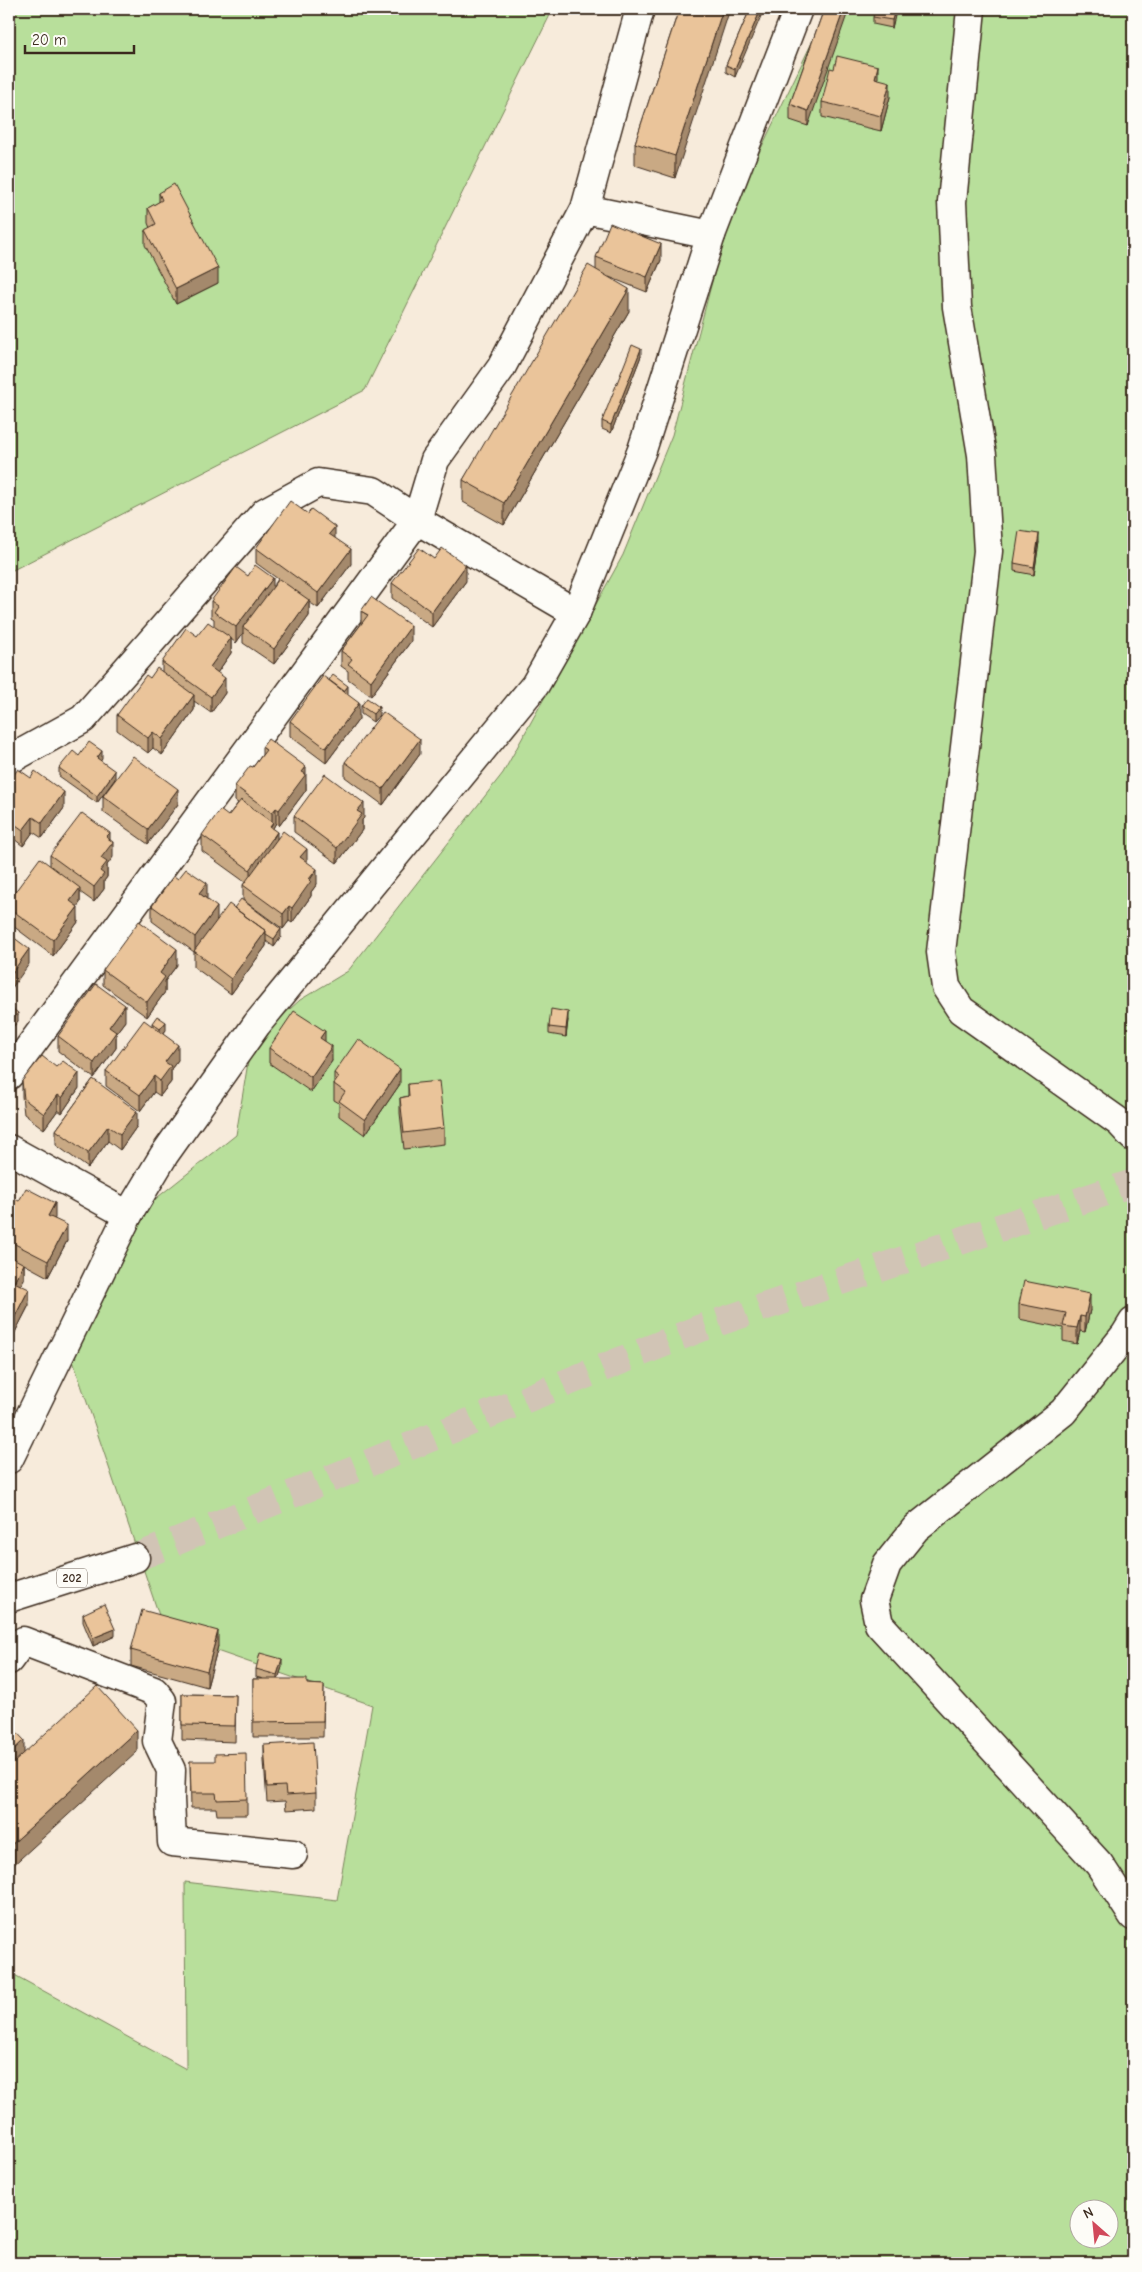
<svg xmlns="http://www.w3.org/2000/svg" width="1142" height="2272" font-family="'Comic Neue',sans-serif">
<rect width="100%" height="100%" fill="#f7ebdb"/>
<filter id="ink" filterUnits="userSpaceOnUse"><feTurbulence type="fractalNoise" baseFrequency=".02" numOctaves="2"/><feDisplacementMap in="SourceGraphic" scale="10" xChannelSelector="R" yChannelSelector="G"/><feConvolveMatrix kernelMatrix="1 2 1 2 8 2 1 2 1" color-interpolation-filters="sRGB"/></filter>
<g filter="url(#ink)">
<path fill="#b8df9b" stroke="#7a845c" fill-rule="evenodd" d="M9 9H553L365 390 9 572Z
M828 9H1133V2263H9V1972L186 2069 185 1882 337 1900 372 1705 165 1633 71 1355 134 1216 236 1135 251 1044 300 1000 348 971 503 773 623 555 672 435 730 213ZM1080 2210H1110V2240H1080Z"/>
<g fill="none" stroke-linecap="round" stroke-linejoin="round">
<path stroke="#d1c4b5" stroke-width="28" stroke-dasharray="28 14" stroke-linecap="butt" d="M135 1558 701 1328 1133 1183"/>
<g stroke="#3b2a1e" stroke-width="31">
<path id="street" d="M585 209 711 235
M9 760 83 719 265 512 318 483 373 491 417 520 576 613
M9 1075 417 520 435 460 501 368 585 209 640 9
M9 1149 128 1215
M9 1660 23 1641 154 1691 162 1701 157 1741 171 1770 170 1799 172 1842 293 1854"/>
</g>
<g stroke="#3b2a1e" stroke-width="31">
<path id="secondary" d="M971 9 952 202 957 307 982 455 988 551 941 952 946 987 961 1010 1119 1122 1133 1137
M1133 1322 1125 1335 1063 1412 916 1528 887 1564 874 1600 879 1624 1099 1864 1133 1916
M9 1459 128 1215 164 1155 257 1024 535 685 576 613 642 450 711 235 798 9"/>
</g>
<g stroke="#3b2a1e" stroke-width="31">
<path id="highway" d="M9 1598 135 1558"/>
</g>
<use href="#street" stroke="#fdfcf7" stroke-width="28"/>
<use href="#secondary" stroke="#fdfcf7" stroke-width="28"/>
<use href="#highway" stroke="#fdfcf7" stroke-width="28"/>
</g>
<path fill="#c9a984" stroke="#3b2a1e" d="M679 9 675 178 635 165V143Z
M750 9 735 77 726 72V65Z
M824 9 808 126 790 120V104Z
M896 9 892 28 873 24V17Z
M878 79 890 97 881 131 822 117V102Z
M159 193 218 283 176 304 145 245V230L150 228 148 223V208L159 202Z
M596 257 661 260 647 292 609 277 629 311 504 525 463 502V480L596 270Z
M641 356 611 433 602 429V421Z
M335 538 351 564 318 608 309 602V616L274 664 243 643V633L236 643 231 639V653L217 673 225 693 211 713 194 701V710L162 755 153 748 148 753 117 730V715L150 678 162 672V662L197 636 214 626V619L211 617V601L248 576 273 587 278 579 256 563V548Z
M1039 542 1034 575 1014 571V563Z
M434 559 466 581 432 627 392 598V583Z
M361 611 411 641 371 696 348 679V671L341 666V651L361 624Z
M329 680 348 694 359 719 326 763 290 736V721Z
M361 706 379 715 373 722 361 714Z
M262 747 306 783V790L279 826 276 823 273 828 277 838 307 862 317 884 311 892V896L292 923 289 921 283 929 243 900V885L245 882 202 851V835L228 816 238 803 235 801V786L253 767 262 755Z
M420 754 383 805 345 777V762Z
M79 756 102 759 100 761 115 779 97 803 59 776V768Z
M9 781 64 808 42 838 33 832 23 846 9 835Z
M103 796 178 804 148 844 103 812Z
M294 816 364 818 362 820V830L337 863 294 832Z
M50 855 113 857 107 865V877L104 881V889L94 902 80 892V903L77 906 78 922 53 956 9 923V900L50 866Z
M206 899 217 920 234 908 281 937 274 947 266 941V946L231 994 194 967V952L152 921V906Z
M177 965 165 981V992L147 1017 103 985V970Z
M9 1006 18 1021 12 1028 9 1026Z
M568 1020 566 1037 549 1034V1027Z
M125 1021 116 1033V1048L94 1078 58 1051V1036Z
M152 1023 166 1030 163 1034 178 1060 171 1069V1082L160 1096 154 1092 140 1111 106 1086V1071L152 1026Z
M325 1041 332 1061 311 1092 269 1063V1048Z
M334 1073 400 1084 365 1135 339 1116V1103L334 1100Z
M93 1079 137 1126 120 1150 108 1141 88 1168 56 1145V1130Z
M22 1081 79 1088 62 1113 58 1110 44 1129 24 1114 22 1096Z
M408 1084 444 1128V1144L404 1149 400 1113V1098L408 1096Z
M9 1201 55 1218 54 1219 67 1241 48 1277 24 1264V1279L20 1285 29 1305 11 1340 9 1339Z
M1019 1304 1090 1310 1085 1332 1080 1331 1077 1344 1063 1341V1328L1019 1319Z
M83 1614 115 1636 93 1646 83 1622Z
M218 1646 207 1687 131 1666V1650Z
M282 1667 278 1679 307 1684 324 1685 323 1737H253V1679H263L256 1677V1669Z
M182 1694 236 1695 235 1742 182 1740Z
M264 1745 316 1793V1808L286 1810 285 1801 267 1802 264 1761Z
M190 1761 247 1799V1815H217L216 1808H191Z"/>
<path fill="#a4896c" stroke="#3b2a1e" d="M723 9H730L675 178V156Z
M761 9H764L735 77V69Z
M844 9H849L808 126V111Z
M895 9H896V12L892 28V20Z
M878 66V81L875 78Z
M890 82V97L881 131V116Z
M661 244V260L647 292V277Z
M218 268V283L176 304V289Z
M629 289V311L504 525V503Z
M641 349V356L611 433V425Z
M335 527V542L329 534Z
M1039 534V542L1034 575V567Z
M351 549V564L318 608V593Z
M466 565V581L432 627V612Z
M273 578V593L243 627V633L236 643V627Z
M309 600V616L274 664V649Z
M411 626V641L371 696V681Z
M231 638V653L210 683V667Z
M225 678V693L211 713V697Z
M348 686V694L344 699V691Z
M194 695V710L162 755V739Z
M359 703V719L326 763V748Z
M379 707V715L373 722V714Z
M153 732V748L148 753V738Z
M420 739V754L383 805V789Z
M102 751V759L97 766V758Z
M306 767V790L279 826V810L302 772Z
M115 771V779L97 803V796Z
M178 789V804L148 844V829Z
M64 792V808L42 838V823Z
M364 803V818L362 820V830L337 863V848L357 811Z
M276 808V823L273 828V839L277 832V848L250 886V870L272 824V813Z
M33 817V832L23 846V830Z
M110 833V845L113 842V857L107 865V877L104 881V889L94 902V887L100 871 101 858 106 837Z
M15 846V861L9 870V855Z
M307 849V864L300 857Z
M317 869V884L311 892V896L292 923V908Z
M207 883V899L199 893Z
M80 888V903L70 916V901Z
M289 906V921L283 929V914Z
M78 907V922L53 956V940Z
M217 907V922L195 953V937Z
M281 929V937L274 947V939Z
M266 931V946L231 994V979Z
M29 949V964L9 992V977Z
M177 949V965L165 981V992L147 1017V1002L160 973Z
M125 1005V1021L116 1033V1048L94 1078V1063L109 1027Z
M568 1012V1020L566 1037V1029Z
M18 1013V1021L12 1028V1020Z
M166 1022V1030L160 1037V1029Z
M325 1031V1047L320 1038Z
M178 1045V1060L171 1069V1082L160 1096V1081L165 1062Z
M332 1046V1061L311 1092V1077Z
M400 1069V1084L365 1135V1120Z
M79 1073V1088L62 1113V1098Z
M154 1076V1092L140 1111V1095Z
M58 1095V1110L44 1129V1114Z
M137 1111V1126L120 1150V1134Z
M108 1126V1141L88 1168V1153Z
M55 1203V1218L48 1231V1216Z
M67 1225V1241L48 1277V1261Z
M24 1264V1279L14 1298V1282Z
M29 1289V1305L11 1340V1324Z
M1090 1294V1310L1085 1332V1317Z
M1080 1316V1331L1077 1344V1328Z
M115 1629V1636L93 1646V1638Z
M218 1631V1646L207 1687V1671Z
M282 1659V1667L277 1683V1675Z
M137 1730V1752L9 1869V1847Z
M24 1740V1755L9 1769V1754Z"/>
<path fill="#eac49a" stroke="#3b2a1e" d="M679 9H723L675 156 635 143Z
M750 9H761L735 69 726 65Z
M824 9H844L808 111 790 104Z
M875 9H895L892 20 873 17Z
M837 56 878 66 875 78 890 82 881 116 822 102 830 68 834 69Z
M174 184 218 268 176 289 145 230 156 224 148 208 162 200 159 193Z
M610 223 661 244 647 277 596 257Z
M588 265 629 289 504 503 463 480Z
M632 345 641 349 611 425 602 421Z
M290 501 308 514 311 509 335 527 329 534 351 549 318 593 256 548Z
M1019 531 1039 534 1034 567 1014 563Z
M419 548 434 559 442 548 466 565 432 612 392 583Z
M255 565 273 578 236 627 214 612 218 606 211 601 236 567 248 576Z
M279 579 309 600 274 649 243 627Z
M371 597 411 626 371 681 348 664 352 659 341 651 368 615 361 611Z
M208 622 231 638 210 667 225 678 211 697 162 662 186 628 197 636Z
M157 668 194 695 162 739 153 732 148 738 117 715 146 675 150 678Z
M333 675 348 686 344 691 329 680Z
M323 676 359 703 326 748 290 721Z
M367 698 379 707 373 714 361 706Z
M383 712 420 739 383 789 345 762Z
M268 739 306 767 302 772 306 774 279 810 276 808 272 813 235 786 250 766 253 767 266 750 262 747Z
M89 742 102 751 97 758 115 771 97 796 59 768 73 751 79 756Z
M133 756 178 789 148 829 103 796Z
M18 769 31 778 35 771 64 792 42 823 33 817 23 830 9 820V781Z
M325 774 364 803 357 811 362 814 337 848 294 816Z
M241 800 273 823 270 827 277 832 250 870 202 835 220 810 228 816Z
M82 813 110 833 106 837 113 842 101 858 107 862 100 871 104 874 94 887 50 855Z
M283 831 307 849 300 857 317 869 309 879 311 881 292 908 289 906 283 914 243 885Z
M9 842 15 846 9 855Z
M40 858 80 888 70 901 78 907 53 940 9 908V900Z
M186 869 207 883 199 893 217 907 195 937 152 906 174 876 178 879Z
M241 899 281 929 274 939 266 934V931L234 908Z
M229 904 266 931 231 979 194 951Z
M139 921 177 949 160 973 165 977 147 1002 103 970Z
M9 934 29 949 9 977Z
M96 984 125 1005 109 1027 116 1032 94 1063 58 1036Z
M9 1006 18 1013 12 1020 9 1018Z
M551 1009 568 1012 566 1029 549 1027Z
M294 1011 325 1031 320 1038 332 1046 311 1077 269 1048Z
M157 1016 166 1022 160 1029 152 1023Z
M144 1020 178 1045 165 1062 171 1066 160 1081 154 1076 140 1095 106 1071Z
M358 1039 400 1069 365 1120 339 1101 345 1092 334 1084 339 1077 334 1073Z
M42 1056 56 1067 63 1061 79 1073 62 1098 58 1095 44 1114 24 1099 22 1081Z
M93 1079 137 1111 120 1134 108 1126 88 1153 56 1130Z
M439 1081 444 1128 404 1133 400 1098 409 1096 408 1084Z
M26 1188 55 1203 48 1216 67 1225 48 1261 9 1241V1201L11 1197 19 1201Z
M9 1256 24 1264 14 1282 29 1289 11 1324 9 1323Z
M1024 1281 1090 1294 1085 1317 1080 1316 1077 1328 1063 1326 1066 1313 1019 1304Z
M104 1604 115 1629 93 1638 83 1614Z
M142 1610 218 1631 207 1671 131 1650Z
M260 1653 282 1659 277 1675 256 1669Z
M253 1679H307V1684L324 1685 323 1721 253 1722Z
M97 1686 137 1730 9 1847V1767Z
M182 1694 236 1695 235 1726 182 1725Z
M9 1724 24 1740 9 1754Z
M313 1742 316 1793 286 1795 285 1786 267 1787 264 1745Z
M246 1753 247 1799 217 1800 216 1793H191L190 1761H215V1754Z"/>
</g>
<g text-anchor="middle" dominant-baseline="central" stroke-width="4" stroke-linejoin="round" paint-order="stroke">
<rect fill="#fdfcf7" stroke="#75695f" stroke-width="1" x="57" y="1568.5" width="30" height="19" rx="4"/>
<g font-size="12" font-weight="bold" fill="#3b2a1e">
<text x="72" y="1578">202</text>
</g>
</g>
<rect width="1142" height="2272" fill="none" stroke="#fdfcf7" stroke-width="30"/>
<rect x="15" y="15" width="1112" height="2242" fill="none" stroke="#3b2a1e" stroke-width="2" filter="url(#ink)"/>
<g transform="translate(1094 2224) rotate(333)"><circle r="24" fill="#fdfcf7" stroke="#afa8a0"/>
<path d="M0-4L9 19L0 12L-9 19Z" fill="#d1495b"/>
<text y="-8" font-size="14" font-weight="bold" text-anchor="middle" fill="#3b2a1e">N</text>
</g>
<path d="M25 45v8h109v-8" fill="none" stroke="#3b2a1e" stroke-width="2.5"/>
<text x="32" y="45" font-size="15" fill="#3b2a1e" stroke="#fdfcf7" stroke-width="4" paint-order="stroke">20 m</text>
</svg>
